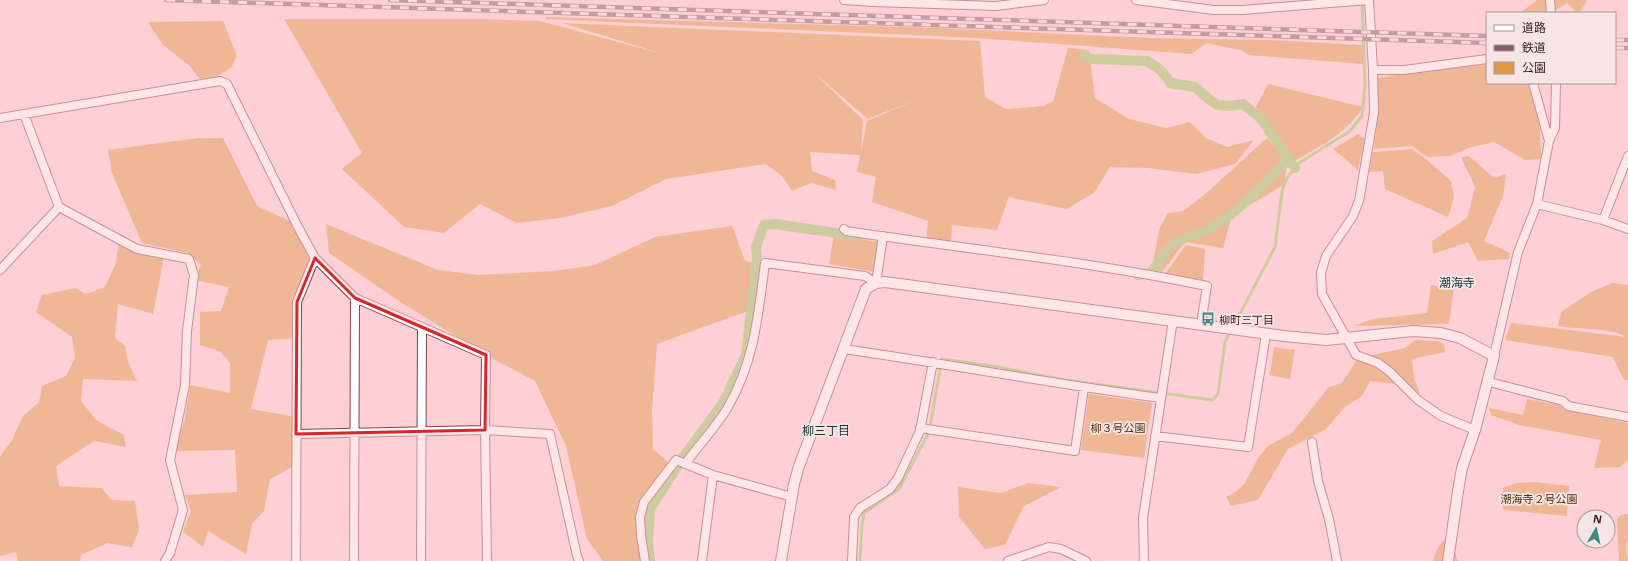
<svg xmlns="http://www.w3.org/2000/svg" width="1628" height="561" font-family="'Noto Sans','Noto Sans JP',sans-serif">
<rect width="100%" height="100%" fill="#fecfd5"/>
<path fill="#dd9a47" fill-rule="evenodd" d="M1537 0H1587L1580 13H1577L1567 3 1551 13H1520Z
M546 17 938 28 1151 38 1268 40 1363 45 1364 64 1248 55 1241 50 1206 43 1192 54 976 38 545 19Z
M284 19H482L540 21 663 54 562 23 980 41 985 97 1006 109 1043 106 1053 101 1068 48 1089 50 1095 98 1129 119 1166 128 1190 122 1206 138 1227 147 1254 140 1235 164 1196 174 1148 168 1110 167 1094 193 1066 209 1009 197 997 230 952 225 951 244 926 242 928 221 872 202 876 177 857 172 860 155 810 152 812 171 835 180 836 190 811 183 792 191 782 176 766 164 666 179 612 206 560 218 517 223 480 204 444 233 404 227 342 169 362 153ZM811 70 868 119 918 99 867 121 861 152 863 120Z
M223 21 237 56 231 68 203 84 190 66 163 45 148 22Z
M1483 62H1487V83H1528C1539 109 1541 131 1541 159L1525 160 1494 142 1468 148 1450 156 1427 157 1412 146 1374 149 1377 120V78Z
M1268 84 1363 107C1346 134 1320 146 1293 162L1256 107Z
M1358 134 1365 139 1358 170 1333 149Z
M198 138H223L257 206 296 224 315 258 292 299 297 338 268 340 251 409 296 417V465L270 479 264 511 252 524 246 554 208 531 203 547 183 532 191 511 185 495 237 492 235 450 172 451 185 420 190 385 230 393V363L221 352 200 345V312L221 311 229 287 194 280 201 265 188 253 142 243 112 173 108 150Z
M1267 138 1287 162 1284 185 1232 215 1223 248 1185 242 1159 276 1151 275 1159 230 1168 213 1183 211 1203 196Z
M1412 149 1426 159 1451 181 1454 197 1448 217 1385 189 1383 171 1369 172 1373 152Z
M1469 156 1494 178 1506 174 1503 196 1484 241 1510 253 1509 259 1478 261 1468 242 1433 254 1432 241 1467 218 1475 187 1461 157Z
M326 224 438 270 478 275 554 271 595 265 655 237 732 226 745 261 759 264 753 309 657 344 652 411 653 449 672 466 642 512 646 561H603L587 539 566 446 535 381 486 355 399 301 329 253Z
M834 235 879 242 876 272 829 264Z
M119 240 164 256 153 314 118 304 115 338 125 346 128 362 137 381 83 379 81 401 96 420 124 435 126 447 94 441 56 466 59 486 101 488 112 500 135 501 139 530 132 547 107 543 81 555 80 561H18L16 552 0 556V457L12 440 23 416 39 402 42 386 66 376 75 358 72 337 36 312 42 295 75 288 86 294 105 287 116 263Z
M1186 245 1205 249 1203 284 1163 277Z
M1612 283 1628 285V380H1624L1613 357 1505 340 1511 323 1626 337C1610 327 1579 330 1558 326L1561 312 1591 292Z
M1431 285 1454 288 1449 324 1353 326 1373 319 1427 313Z
M1415 340 1437 341 1444 344 1445 352 1412 359 1414 377 1420 394 1403 385 1370 381 1362 396 1345 407 1326 429 1288 449 1258 500 1231 506 1226 497 1237 491 1245 483 1258 458 1268 446 1292 433 1329 387 1342 383 1358 358 1405 348Z
M1274 347 1295 350 1290 379 1270 375Z
M1089 394 1152 403 1144 458 1081 450Z
M1527 399 1558 405 1566 410 1628 423V460L1620 467 1594 468 1601 440 1519 425 1491 415 1489 408 1523 415Z
M1534 482 1569 486 1567 516 1503 510V488L1517 483Z
M1028 483 1061 487 1024 506 1005 545 985 549 959 517 958 487 1001 493Z
M1628 514V540L1626 547 1628 561H1619L1617 519 1621 515Z
M1452 533 1454 550 1458 561H1433C1436 549 1442 540 1452 533Z"/>
<g fill="none" stroke-linecap="round" stroke-linejoin="round">
<path stroke="#97c563" stroke-width="3" d="M860 561 862 525 864 513 899 489 929 432 942 359 993 366 1065 380 1213 400 1218 394 1225 342 1275 247 1282 191 1287 178 1299 163 1350 131 1362 116 1365 86 1362 2"/>
<path stroke="#97c563" stroke-width="10" d="M1084 56 1093 59 1146 61C1156 65 1166 74 1170 83L1195 87 1210 100 1218 105 1228 106 1243 104 1261 119 1295 168
M1138 275C1142 274 1147 274 1150 272 1159 267 1163 253 1171 246 1183 236 1198 235 1210 228 1237 213 1269 181 1288 159
M650 561 648 541 650 509 684 456 723 403 746 355 757 258 756 247 764 225 775 224 857 236"/>
<g stroke="#85434f" stroke-width="10">
<path id="minor" d="M844 0 874 2 996 6 1044 0
M1136 0 1214 10H1242L1369 0
M1369 0 1373 70 1374 113 1359 201 1353 216 1326 256 1321 273 1322 294 1356 355 1378 363 1390 372 1418 400 1441 416 1475 430
M1550 0 1551 13
M1373 70H1404L1487 59
M1533 83 1549 141
M0 118 220 81 227 84 299 229 315 258 355 298 486 355 485 430 487 561
M1537 204 1603 220 1628 229
M59 207 137 249 189 259 194 275 187 331 185 385 170 460 183 510 170 553 165 561
M1603 220 1628 156
M844 229 846 231C966 249 1087 261 1207 286L1201 324
M0 270 59 207 24 114
M843 349C949 364 1054 384 1160 398
M1494 356 1518 252 1537 204 1549 141 1555 128 1556 83
M1489 382 1563 401 1568 406 1628 417
M920 428 1075 451 1084 388
M296 434 485 430 550 434 577 556 579 561
M1155 436 1248 447 1266 334
M1312 442 1318 481 1329 519 1337 561
M685 464C698 446 717 426 728 407 755 360 758 315 765 263L865 276 876 283 883 236
M296 561 297 302 315 258
M354 561 355 298
M421 561 422 328
M645 561 641 535 640 517 644 502 676 460 713 475 792 497
M702 561 713 475
M852 561 854 517 860 508 890 489 898 478 920 431 933 362
M1008 561 1049 547 1061 549 1086 561
M1144 561 1143 518 1173 320"/>
</g>
<g stroke="#85434f" stroke-width="12">
<path id="tertiary" d="M781 561 794 484 799 466 866 289 876 283 885 282 1284 336 1326 340 1413 331 1441 333 1460 338 1494 356 1475 430 1462 468 1458 491 1448 561"/>
</g>
<use href="#minor" stroke="#fff" stroke-width="8"/>
<use href="#tertiary" stroke="#fff" stroke-width="10"/>
<g stroke="#815e63" stroke-width="4.5">
<path id="rail" d="M166 0 1487 43
M390 0 1487 36
M1615 40H1628
M1615 48H1628"/>
</g>
<use href="#rail" stroke="#f6e5e7" stroke-width="3" stroke-dasharray="9" stroke-linecap="butt"/>
</g>
<path d="M0 0H1628V561H0ZM315 258 355 298 486 355 485 430 296 434 297 302Z" fill="#fecfd5" fill-opacity=".55" fill-rule="evenodd"/>
<path fill="none" stroke="#d62828" stroke-width="3" stroke-linejoin="round" d="M315 258 355 298 486 355 485 430 296 434 297 302Z"/>
<defs>
<g id="bus-bare" transform="scale(1.08)"><path d="M-5-6H5V4H4V6H2V4H-2V6H-4V4H-5ZM-3.5-4V0h7V-4ZM-3.5 1.2v1.5H-2V1.2ZM2 1.2v1.5H3.5V1.2Z" fill="#408783" stroke="#f6e5e7" stroke-width="2.5" paint-order="stroke"/></g>
</defs>
<g fill-rule="evenodd">
<use href="#bus-bare" x="1208" y="319"/>
</g>
<g text-anchor="middle" dominant-baseline="central" stroke-width="3.5" stroke-linejoin="round" paint-order="stroke">
<g font-size="11" fill="#381c21" stroke="#f6e5e7" text-anchor="start">
<text x="1219" y="319">柳町三丁目</text>
</g>
<g font-size="11" fill="#4e3108" stroke="#f6e5e7">
<text x="1118" y="427">柳３号公園</text>
<text x="1539" y="498">潮海寺２号公園</text>
</g>
<g font-size="12" fill="#143634" stroke="#f6e5e7">
<text x="1457" y="282">潮海寺</text>
<text x="826" y="430">柳三丁目</text>
</g>
</g>
<rect x="1486" y="12" width="130" height="72" fill="#f6e5e7" stroke="#aa9598"/>
<rect x="1494" y="25" width="20" height="6" fill="#ffffff" stroke="#aa9598"/>
<text x="1522" y="32" font-size="12" fill="#381c21">道路</text>
<rect x="1494" y="45" width="20" height="6" fill="#815e63" stroke="#aa9598"/>
<text x="1522" y="52" font-size="12" fill="#381c21">鉄道</text>
<rect x="1494" y="62" width="20" height="12" fill="#dd9a47" stroke="#aa9598"/>
<text x="1522" y="72" font-size="12" fill="#381c21">公園</text>
<g transform="translate(1596 529) rotate(9)"><circle r="19" fill="#f6e5e7" stroke="#aa9598"/>
<path d="M0-3L7 15L0 10L-7 15Z" fill="#408783"/>
<text y="-6" font-size="11" font-weight="bold" text-anchor="middle" fill="#381c21">N</text>
</g>
</svg>
